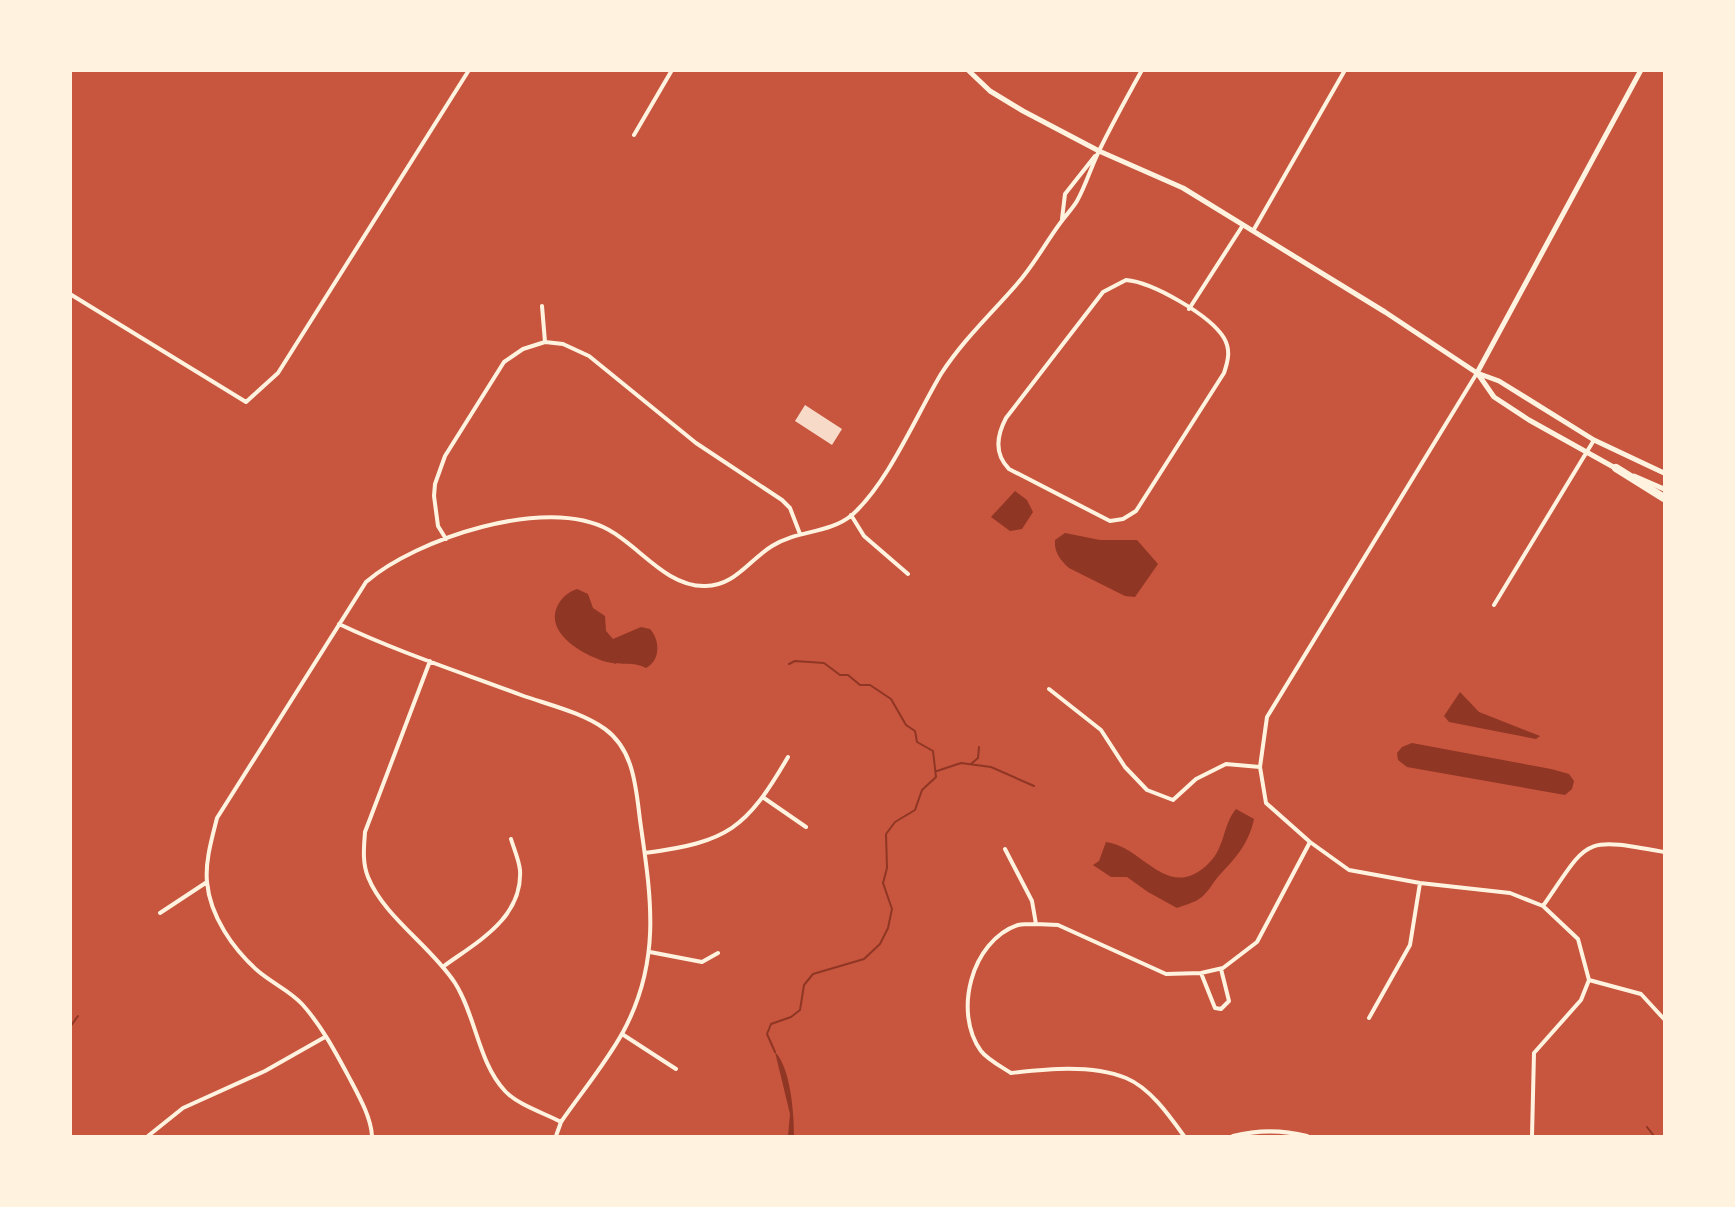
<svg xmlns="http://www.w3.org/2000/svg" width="1735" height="1207" font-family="Commissioner,sans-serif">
<rect width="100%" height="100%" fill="#c8553d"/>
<path fill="#8f3625" d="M1015 491 1027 500 1033 512 1022 529 1010 531 991 517Z
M1065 533 1100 540H1137L1158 564 1135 597 1125 596 1069 568C1060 560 1054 552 1055 540Z
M577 589 588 594 593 608 605 616 606 631 613 639 641 627 650 629C660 640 661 660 646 668 634 661 621 666 607 662 585 656 545 634 557 607 561 598 568 592 577 589Z
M1460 692 1479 712 1540 736 1536 739 1449 722 1444 716Z
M1412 743 1551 769 1569 774 1574 781 1572 789 1565 795 1407 767 1398 760 1397 753 1402 747Z
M1236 809 1254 819C1248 846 1235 858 1217 878 1211 885 1208 893 1199 899 1193 903 1184 905 1177 908L1148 892 1127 877H1111L1093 865 1099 861 1106 842C1143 846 1168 904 1209 863 1225 848 1223 824 1236 809Z
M775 1052C791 1068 794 1115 794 1136H788L790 1114Z"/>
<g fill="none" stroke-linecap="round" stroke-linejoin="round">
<path stroke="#8f3625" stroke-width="2" d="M971 764 978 758 979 747
M937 771 961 763 991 767 1034 786
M70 1027 78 1016
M775 1052 767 1034 771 1024 791 1017 800 1010 804 985 813 974 864 959 880 944 888 928 892 909 883 883 887 868 886 834 895 822 915 810 922 790 936 777 933 751 917 742 915 731 906 725 891 699 870 685H860L848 675H840L824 663 795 661 789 664
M1647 1127 1654 1136"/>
</g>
<path fill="#f7dbc8" d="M805 405 842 429 832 445 795 421Z"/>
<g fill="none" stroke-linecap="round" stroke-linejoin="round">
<path stroke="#fff3e0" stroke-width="4" d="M634 135 672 70
M1062 219 1065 194 1095 156
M1253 231 1345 70
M1126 280C1152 282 1210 315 1224 338 1231 350 1228 361 1224 373L1136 511 1123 519 1110 521 1009 469C994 454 997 435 1006 418L1103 292Z
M70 294 246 402 278 373 469 70
M542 306 545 342
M1189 309 1243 225
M1477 373 1267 717 1260 767 1266 803 1310 842 1349 870 1420 883 1510 893 1543 906 1578 939 1589 980 1581 1000 1534 1053 1532 1136
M851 515 864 536 908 574
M446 539 438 526 434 496 435 484 445 456 504 362 523 349 545 342 563 344 589 356 696 443 782 500 790 508 800 534
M1494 605 1594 440
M339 624C398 652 460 672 521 695 549 705 581 712 605 729 634 750 636 788 640 820 651 897 662 960 623 1032 606 1063 581 1093 561 1122L556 1136
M430 661 365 832C364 847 362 862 368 877 384 917 431 946 455 983 476 1016 478 1062 505 1091 518 1105 544 1113 561 1122
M1049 689 1101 730 1125 767 1147 790 1173 800 1196 779 1226 764 1260 767
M764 798 806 827
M1005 849 1032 901 1036 924 1058 925 1166 974 1201 973 1223 968 1257 942 1310 842
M645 853C728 842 746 829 788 757
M1543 906C1590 838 1581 837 1664 852
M160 913 207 882
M1036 924C1031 924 1023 924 1018 925 971 941 953 1013 981 1051 988 1060 1002 1067 1011 1073 1046 1069 1091 1064 1126 1078 1150 1088 1169 1115 1184 1136
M650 952 702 962 718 953
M444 966C477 942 523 918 520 870 519 860 514 849 511 839
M1201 973 1215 1008 1221 1009 1229 1001 1221 969
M1589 980 1641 994 1664 1019
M1369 1018 1410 945 1420 883
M622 1034 676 1069
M148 1136 183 1108 265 1071 325 1037
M372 1136C371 1118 360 1098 351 1081 337 1055 322 1026 302 1004 290 991 272 983 258 971 233 949 210 916 207 882 205 861 212 838 217 818L366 582C416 539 546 495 609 530 640 547 666 586 704 586 734 587 749 560 772 546 797 530 829 534 852 515 888 483 916 416 941 374 963 340 991 314 1017 284 1034 265 1046 242 1061 222 1066 215 1073 208 1077 201 1086 185 1091 167 1099 151 1112 124 1127 97 1142 70
M1233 1136C1257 1130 1283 1130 1307 1136"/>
<path stroke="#fff3e0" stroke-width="5" d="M1477 373 1641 70"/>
<path stroke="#fff3e0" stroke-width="5" d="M968 70 990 91 1023 111 1099 151 1183 188 1385 312 1477 373 1499 381 1594 440 1664 473
M1478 374 1494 397 1529 420 1617 469
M1634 476 1664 489"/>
<path stroke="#fff3e0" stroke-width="8" d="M1616 468 1664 498"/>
</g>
<rect width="1735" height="1207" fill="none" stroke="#fff3e0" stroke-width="144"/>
</svg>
